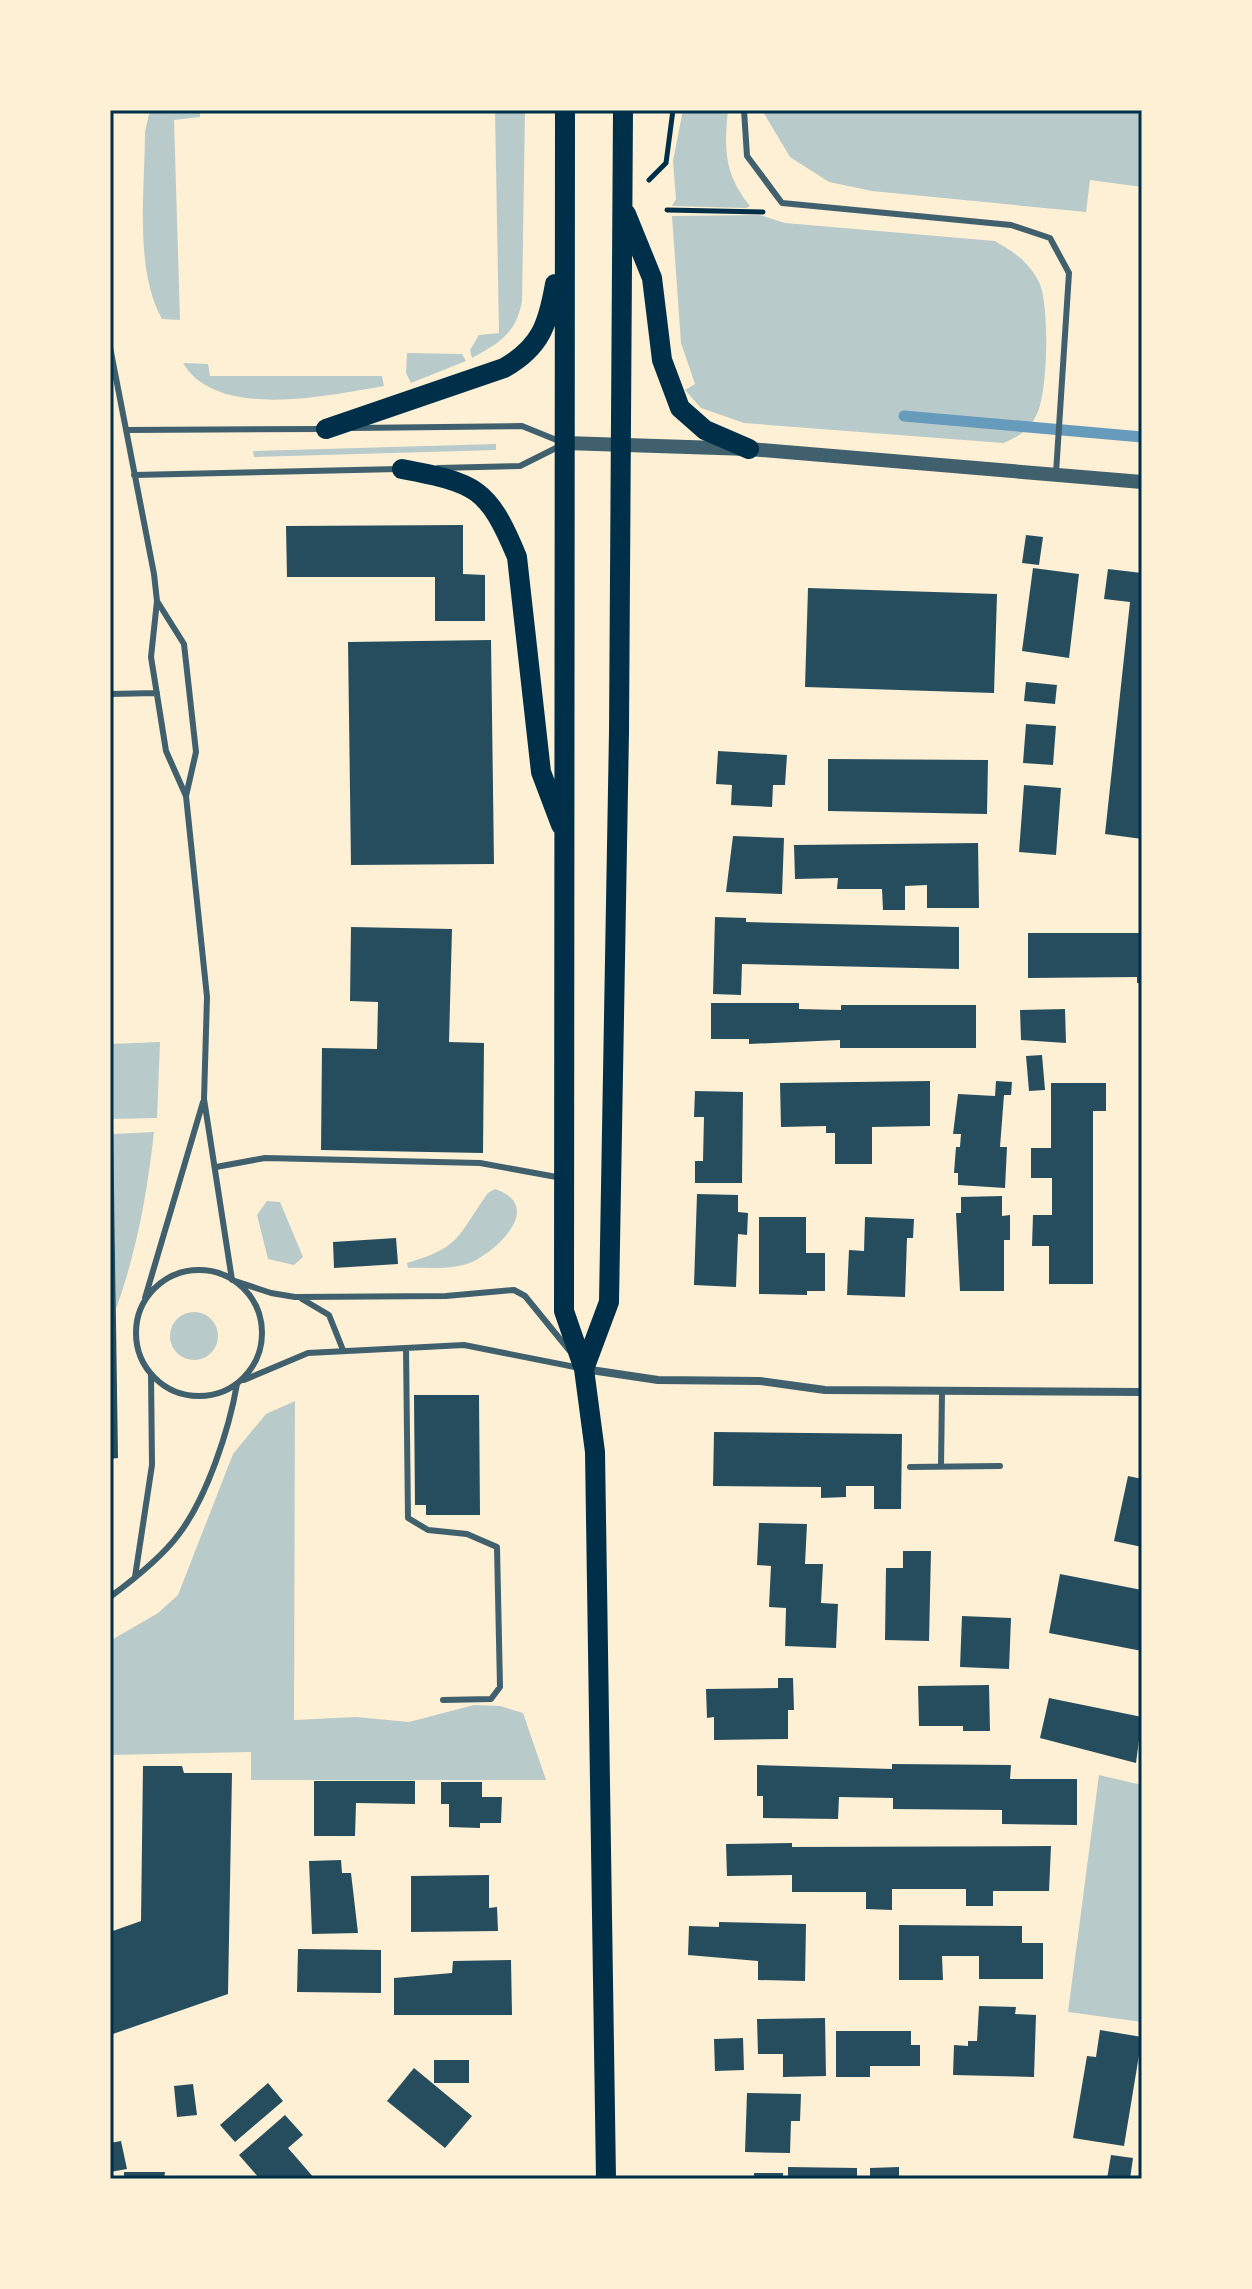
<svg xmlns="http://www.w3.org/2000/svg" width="1252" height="2289" font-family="Rubik,sans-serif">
<rect width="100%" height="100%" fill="#fdf0d5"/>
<path fill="#b9caca" d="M156 110 200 113V117L174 120 180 320 162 319C134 269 145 189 145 132L149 114Z
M495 110H525L522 301C516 334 499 343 472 358L470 350 479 335 499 333Z
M683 110H728C724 149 724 174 750 206L746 208 672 206 676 199 673 161Z
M762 110H1142V187L1090 180 1086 212 872 191 829 182 790 157Z
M760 215 785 223 995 241C1014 252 1029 262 1039 282 1050 304 1048 396 1036 416 1029 430 1017 438 1003 443L744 423 701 408 685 390 695 384 681 343 672 216Z
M407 353 462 354 466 361 411 383 406 373Z
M183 363 208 364 210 376H382L384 386C330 395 217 421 183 363Z
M496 444V450L254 457 253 451Z
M160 1042 157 1118 110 1119V1044Z
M154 1132C147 1194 137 1250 116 1309L113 1134Z
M495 1189C542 1205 503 1245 476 1260 457 1271 429 1267 408 1268L407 1263C462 1247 457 1236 488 1193Z
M267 1201 280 1202 303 1257 294 1265 268 1259 257 1215Z
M170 1336a24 24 0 1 1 48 0a24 24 0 1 1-48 0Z
M295 1401 294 1720 356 1717 409 1722 474 1705 500 1706 523 1713 546 1780H251V1752L110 1755V1641L158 1613 178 1595 233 1454 266 1414Z
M1099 1775 1142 1785V2022L1068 2012Z"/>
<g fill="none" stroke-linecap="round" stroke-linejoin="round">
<path stroke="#669bbc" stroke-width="11" d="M904 416 1142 437"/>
</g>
<path fill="#264d5e" d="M463 525V574L485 575V621H435V577H287L286 526Z
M1026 535 1043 537 1039 565 1022 563Z
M1033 568 1079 574 1069 658 1022 651Z
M1108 569 1142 573V839L1105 834 1130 602 1104 599Z
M808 588 997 594 994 693 805 687Z
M491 640 494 864 351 865 348 642Z
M1026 682 1057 685 1055 704 1024 701Z
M1026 724 1056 726 1053 765 1023 763Z
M718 751 787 755 785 785H773L772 807 731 805 732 785 716 784Z
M828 759 988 760 987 814 828 811Z
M1024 785 1061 788 1056 855 1019 852Z
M733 836 784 838 782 894 726 892Z
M978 843 979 908H927V885L905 886V910H883L882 889H837L838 878 795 879 794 845Z
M715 917 746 918V922L959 927V969L742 964 741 995 713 994Z
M351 927 452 929 449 1042 484 1043 483 1153 321 1150 322 1048 377 1049 378 1002 350 1001Z
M1028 933H1142V983H1137V977L1028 978Z
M711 1003H799V1009L841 1010V1005H976V1048H840V1040L749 1044V1039H711Z
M1065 1009 1066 1043 1021 1040 1020 1010Z
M1042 1055 1045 1090 1029 1091 1026 1056Z
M930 1081V1126L872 1127V1164H835V1133H826V1126L781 1127 780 1083Z
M996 1081 1012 1082 1011 1095H1004L1000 1147H1007L1005 1188 958 1185V1173H954L956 1147H960L961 1134H953L958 1094 995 1096Z
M1051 1083H1106V1111H1093V1284H1049V1246H1032L1033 1215H1052V1178H1031V1148H1051Z
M695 1091 743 1092 742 1183H695V1161H703L704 1117H694Z
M110 1119H113L118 1458 110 1459Z
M697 1194 738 1195V1212L748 1213 747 1235 738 1234 736 1287 694 1285Z
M1002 1196V1216L1010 1215V1240H1004V1291H960L956 1213H961V1197Z
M759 1217H806V1253H825V1291H807V1295L759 1294Z
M865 1217 914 1219 913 1238H907L905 1297 847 1295 849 1250 864 1251Z
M396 1238 398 1264 334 1268 333 1242Z
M414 1395H479L480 1515H426V1505H415Z
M714 1432 902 1434 901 1509H874V1486H846V1497L821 1498V1487L713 1486Z
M1128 1476 1142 1479V1547L1114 1541Z
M759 1523 807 1524 805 1564H823L821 1603 838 1604 836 1648 785 1646 786 1608 769 1607 771 1566 757 1565Z
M903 1551H931L929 1641 885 1640 886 1568H903Z
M1060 1574 1142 1590V1651L1049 1633Z
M962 1616 1011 1618 1009 1669 960 1667Z
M778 1678H793L794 1710H788V1739L714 1740V1717L707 1718 706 1689 778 1688Z
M989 1685 990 1731H963V1726H919L918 1686Z
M1049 1698 1142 1717 1136 1763 1040 1738Z
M892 1764 1011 1765 1010 1779H1077V1825L1002 1824V1810L893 1809V1798L839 1797 838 1819 763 1818V1796H757V1765L892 1769Z
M143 1766H182L184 1773H232L228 1994 110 2035V1932L141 1921Z
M314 1781H415V1804L356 1803 355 1836H314Z
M441 1782H482V1797H502L501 1823H480V1828L449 1827V1804H441Z
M792 1843V1847L1051 1846 1049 1891H993V1906H966V1889H892V1910L866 1909V1892H792V1875L727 1876 726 1844Z
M341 1860 342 1873H351L358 1933 312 1934 309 1861Z
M489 1875V1908L497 1907 498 1931 411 1932V1876Z
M719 1922 806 1924 805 1981 758 1980V1961L688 1955 689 1926 719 1927Z
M899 1925 1022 1926V1943H1043V1979H979V1956H942L943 1980H899Z
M298 1949 381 1950V1993L297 1992Z
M511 1960 512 2015H394V1978L452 1973 453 1961Z
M979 2006 1016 2007 1015 2014 1036 2015 1034 2077 953 2075 954 2045 968 2046V2041H977Z
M825 2018 826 2076 783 2077V2054H758L757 2019Z
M1100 2030 1142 2037 1124 2146 1073 2138 1087 2056 1096 2057Z
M836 2031H911V2045H920V2066H870V2077H836Z
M743 2038 744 2070 715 2071 714 2039Z
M434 2060H469V2083H434Z
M414 2068 472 2116 445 2148 387 2101Z
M268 2083 283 2101 235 2142 220 2125Z
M193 2084 197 2115 177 2117 174 2086Z
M747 2093 801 2094 800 2121H791L790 2153 745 2152Z
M285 2115 303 2135 288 2148 315 2179H260L239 2155Z
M121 2141 127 2169 110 2172V2143Z
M1111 2155 1133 2158 1130 2179H1107Z
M788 2167 857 2168V2179H788Z
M899 2167V2179H870V2168Z
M124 2172H165L164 2179H124Z
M754 2173H783V2179H754Z"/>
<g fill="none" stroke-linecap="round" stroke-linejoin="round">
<path stroke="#003049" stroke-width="5" d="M649 180 666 163 673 110
M667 210 763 212"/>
<path stroke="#3f606c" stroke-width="6" d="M744 110 747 156 782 203 1011 225 1050 238 1069 273 1056 473
M110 347 154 574 157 601 151 657 166 751 186 796 207 997 204 1099 232 1280 271 1293 295 1297 446 1296 514 1290 525 1296 569 1350
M353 428 522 426 559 441
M126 430 322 429
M438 468 520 466 562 445
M134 475 399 469
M157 601 184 644 196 752 186 796
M110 694 157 693
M216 1167 265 1158 480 1163 562 1178
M136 1333a63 63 0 1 1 126 0a63 63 0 1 1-126 0Z
M145 1298 203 1102
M302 1299 329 1315 343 1350
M406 1348 408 1518 428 1530 467 1534 497 1547 500 1687 491 1699 443 1700
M244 1380 308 1353 464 1345 580 1368
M941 1466 942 1393
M910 1467 1000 1466
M135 1577 152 1465 151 1374
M110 1597C133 1580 162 1557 179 1534 207 1497 229 1430 237 1384"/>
<path stroke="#3f606c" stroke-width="8" d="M584 1369 658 1380 760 1381 825 1390 1142 1392"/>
<path stroke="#3f606c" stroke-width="14" d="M565 443 749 449 1142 482"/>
<path stroke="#003049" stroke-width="20" d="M565 110 564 1311 584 1369 595 1452 606 2179
M626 214 652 278 662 360 680 408 705 430 749 449
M326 429 504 368C541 347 548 324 555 284
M402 469C476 483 488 487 517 557L541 772 561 825
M584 1369 609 1302 619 732 623 110"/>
</g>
<rect width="1252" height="2289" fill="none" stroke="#fdf0d5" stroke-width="224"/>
<rect x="112" y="112" width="1028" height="2065" fill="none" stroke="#003049" stroke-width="3"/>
</svg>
